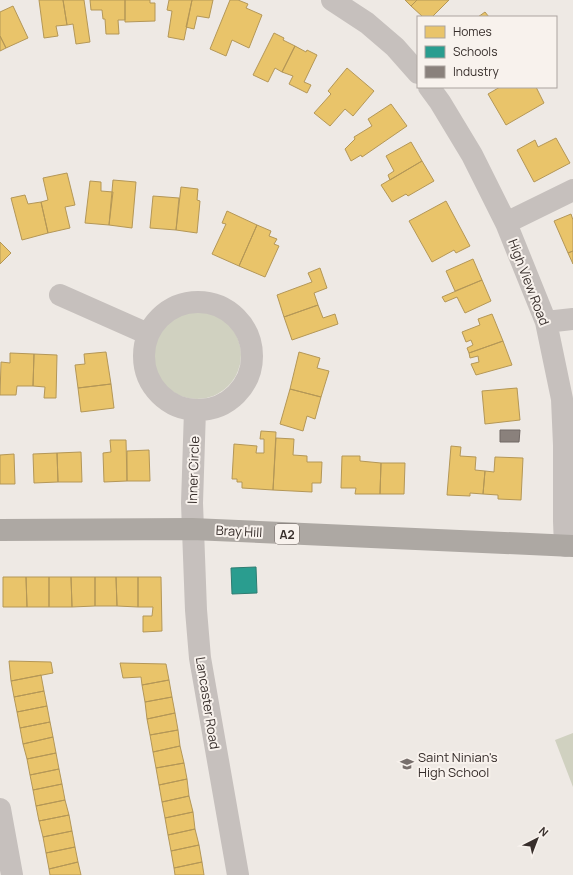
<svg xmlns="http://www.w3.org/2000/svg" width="573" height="875" font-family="Manrope,sans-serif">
<rect width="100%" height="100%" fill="#eee9e4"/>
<path fill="#d0d1c0" d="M153 355a44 44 0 1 1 88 0a44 44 0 1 1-88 0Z
M573 733V787L555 740Z"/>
<path fill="#e9c46a" stroke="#b49757" d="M39 0H63L67 25 56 26 58 36 44 38Z
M63 0H84L90 42 76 44 73 24 67 25Z
M90 0H125V20H118L119 34H106L105 19H103L102 10H91Z
M125 0H150V3H155V21L125 22Z
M169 0H192L184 40 168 37 172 11 167 10Z
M192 0H213L209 18 197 16 194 29 186 27Z
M230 0H238L248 4 246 8 262 15 249 48 232 40 226 56 210 49Z
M405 0H417L411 6Z
M417 0H449L432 17H423L411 6Z
M13 6 28 38 6 48 0 36V12Z
M485 12 489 17H478Z
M274 33 284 38 283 40 295 46 282 72 275 68 268 82 253 75Z
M0 36 6 48 0 51Z
M295 46 306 52 307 50 317 55 304 82 311 85 307 93 289 84 293 76 282 72Z
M347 68 374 91 353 116 345 109 330 126 314 113 331 94 328 91Z
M500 87H536L544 103 506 125 488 94Z
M391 104 407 126 362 157 361 155 351 161 345 149 355 139 354 137 372 126 368 119Z
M556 138 570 163 534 182 517 150 535 140 538 147Z
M411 142 422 161 390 180 388 175 394 171 386 156Z
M422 161 434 181 408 196 406 194 392 202 381 185Z
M67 173 75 205 65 207 70 228 48 233 41 202 48 200 43 178Z
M113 180 136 182 132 228 109 225Z
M90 181 101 182V191L113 192 109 225 85 223Z
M181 187 198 189 197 200 200 201 197 233 176 230Z
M25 195 28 204 41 202 48 233 22 240 11 198Z
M153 196 179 198 176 230 150 228Z
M446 201 470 246 456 253 454 250 432 262 409 221Z
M227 211 257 225 239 266 212 254 226 224 222 223Z
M571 214 573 220V251L568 253 554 221Z
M257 225 271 231 269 236 277 239 274 244 279 246 265 277 239 266Z
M0 242 11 253 0 264Z
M573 251V264L568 253Z
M473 259 482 280 455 291 446 271Z
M320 268 327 288 314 293 318 305 284 317 277 295 312 282 308 273Z
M482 280 491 301 465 313 457 297 445 302 442 297Z
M318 305 323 318 335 314 338 324 292 340 284 317Z
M492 314 503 341 469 353 467 348 473 345 471 340 466 342 462 332 480 325 478 319Z
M503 341 512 365 476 375 471 364 479 362 478 356 470 358 469 353Z
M106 352 111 384 78 388 75 365 85 364 84 354Z
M299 352 320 358 317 368 329 371 321 397 290 389Z
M10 353 34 354 33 386H17L16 395H0L1 362 10 363Z
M34 354 57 355 56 398H44L45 387 33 386Z
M111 384 114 408 81 412 78 388Z
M517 388 520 420 485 424 482 391Z
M290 389 321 397 315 419 307 416 303 431 280 424Z
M261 431 276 432 273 490 242 488V482H237V479H232L234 444 257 446 256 453H264V439H260Z
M276 438 294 439 293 455 307 456V462H322L321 483H312V492L273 490Z
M110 440H126L127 481 104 482 103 453 111 452Z
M451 446 461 447 460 456 476 457 475 470 485 471 483 494 470 493V496L447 495Z
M149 450 150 481H127V451Z
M81 452 82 482H58L57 453Z
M57 453 58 482 34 483 33 454Z
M14 454 15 484H0V455Z
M342 456H360V461L381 463 380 494H355L356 488H341Z
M495 457 523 458 521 500 498 499V495L483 494 485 471 494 472Z
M381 463H405L404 494H380Z
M3 577H26L27 607H3Z
M26 577H49V607H27Z
M49 577H71L72 607H49Z
M71 577H95V606L72 607Z
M95 577H116L117 606H95Z
M116 577H138V607L117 606Z
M138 577H161L162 631 143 632V616H152L153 607H138Z
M9 661 51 662 53 673 11 681Z
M120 663 166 664 169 680 142 685 141 677 123 678Z
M41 675 44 691 14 697 11 681Z
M169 680 172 697 145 702 142 685Z
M44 691 47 706 17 712 14 697Z
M172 697 175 713 147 719 145 702Z
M47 706 50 722 20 728 17 712Z
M175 713 178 730 150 735 147 719Z
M50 722 53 737 23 744 20 728Z
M178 730 180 746 153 752 150 735Z
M53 737 56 753 27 759 23 744Z
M180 746 184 763 156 768 153 752Z
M56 753 59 769 30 775 27 759Z
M184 763 187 779 159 785 156 768Z
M59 769 62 784 33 790 30 775Z
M187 779 189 796 162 802 159 785Z
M62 784 65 800 36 806 33 790Z
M189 796 193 812 165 818 162 802Z
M65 800 69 815 39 821 36 806Z
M193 812 195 829 168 835 165 818Z
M69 815 72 831 43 837 39 821Z
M195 829 199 845 171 851 168 835Z
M72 831 75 847 46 853 43 837Z
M199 845 202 862 174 868 171 851Z
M75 847 78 862 49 869 46 853Z
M78 862 81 875H50L49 869Z
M202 862 204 875H175L174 868Z"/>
<path fill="#2a9d8f" stroke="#2e7c71" d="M256 567 257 593 232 594 231 568Z"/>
<path fill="#8a817c" stroke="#716864" d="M500 430H520L519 442H500Z"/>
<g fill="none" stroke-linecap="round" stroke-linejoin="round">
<path stroke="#c6c0bd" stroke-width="22" d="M332 0 367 23 395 47 418 73
M429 87 440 102 472 155 506 223 546 322 562 399 564 445V521L565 546
M506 223 573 190
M60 295 148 334
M144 356a54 54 0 1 1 108 0a54 54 0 1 1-108 0Z
M546 322 573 319
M195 410 192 503 196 610 200 658 238 875
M0 809 12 875"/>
<path stroke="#ada8a3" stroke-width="22" d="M0 530 192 529 573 546"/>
</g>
<defs>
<g id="school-bare" transform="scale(1.08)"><path d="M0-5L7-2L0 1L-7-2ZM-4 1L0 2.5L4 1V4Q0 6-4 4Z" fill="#776f6c" stroke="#f8f2ed" stroke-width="2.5" paint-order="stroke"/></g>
</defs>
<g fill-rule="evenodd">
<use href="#school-bare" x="407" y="764"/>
</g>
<g text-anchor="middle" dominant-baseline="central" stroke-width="4" stroke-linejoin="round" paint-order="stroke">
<rect fill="#f8f2ed" stroke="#716965" stroke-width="1" x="275" y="524" width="24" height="20" rx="3"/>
<g font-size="12" font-weight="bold" fill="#372e2b">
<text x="287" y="534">A2</text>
</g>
<g font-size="13" fill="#372e2b" stroke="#f8f2ed">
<text transform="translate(529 282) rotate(69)">High View Road</text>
<text transform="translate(193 470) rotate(-88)">Inner Circle</text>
<text transform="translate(239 531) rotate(3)">Bray Hill</text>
<text transform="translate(208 703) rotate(81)">Lancaster Road</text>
</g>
<g font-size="13" fill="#372e2b" stroke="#f8f2ed" text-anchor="start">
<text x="418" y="757">Saint Ninian's<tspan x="418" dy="15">High School</tspan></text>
</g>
</g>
<rect x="417" y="16" width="140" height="72" fill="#f8f2ed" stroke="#aba49f"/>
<rect x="425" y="26" width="20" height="12" fill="#e9c46a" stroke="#aba49f"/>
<text x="453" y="36" font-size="12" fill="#372e2b">Homes</text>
<rect x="425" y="46" width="20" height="12" fill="#2a9d8f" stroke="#aba49f"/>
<text x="453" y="56" font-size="12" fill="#372e2b">Schools</text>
<rect x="425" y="66" width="20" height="12" fill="#8a817c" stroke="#aba49f"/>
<text x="453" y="76" font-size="12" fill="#372e2b">Industry</text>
<g transform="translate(537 839) rotate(42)" stroke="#f8f2ed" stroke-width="3" paint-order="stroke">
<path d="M0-3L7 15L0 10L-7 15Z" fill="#372e2b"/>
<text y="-6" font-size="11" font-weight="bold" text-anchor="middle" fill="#372e2b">N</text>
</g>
</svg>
